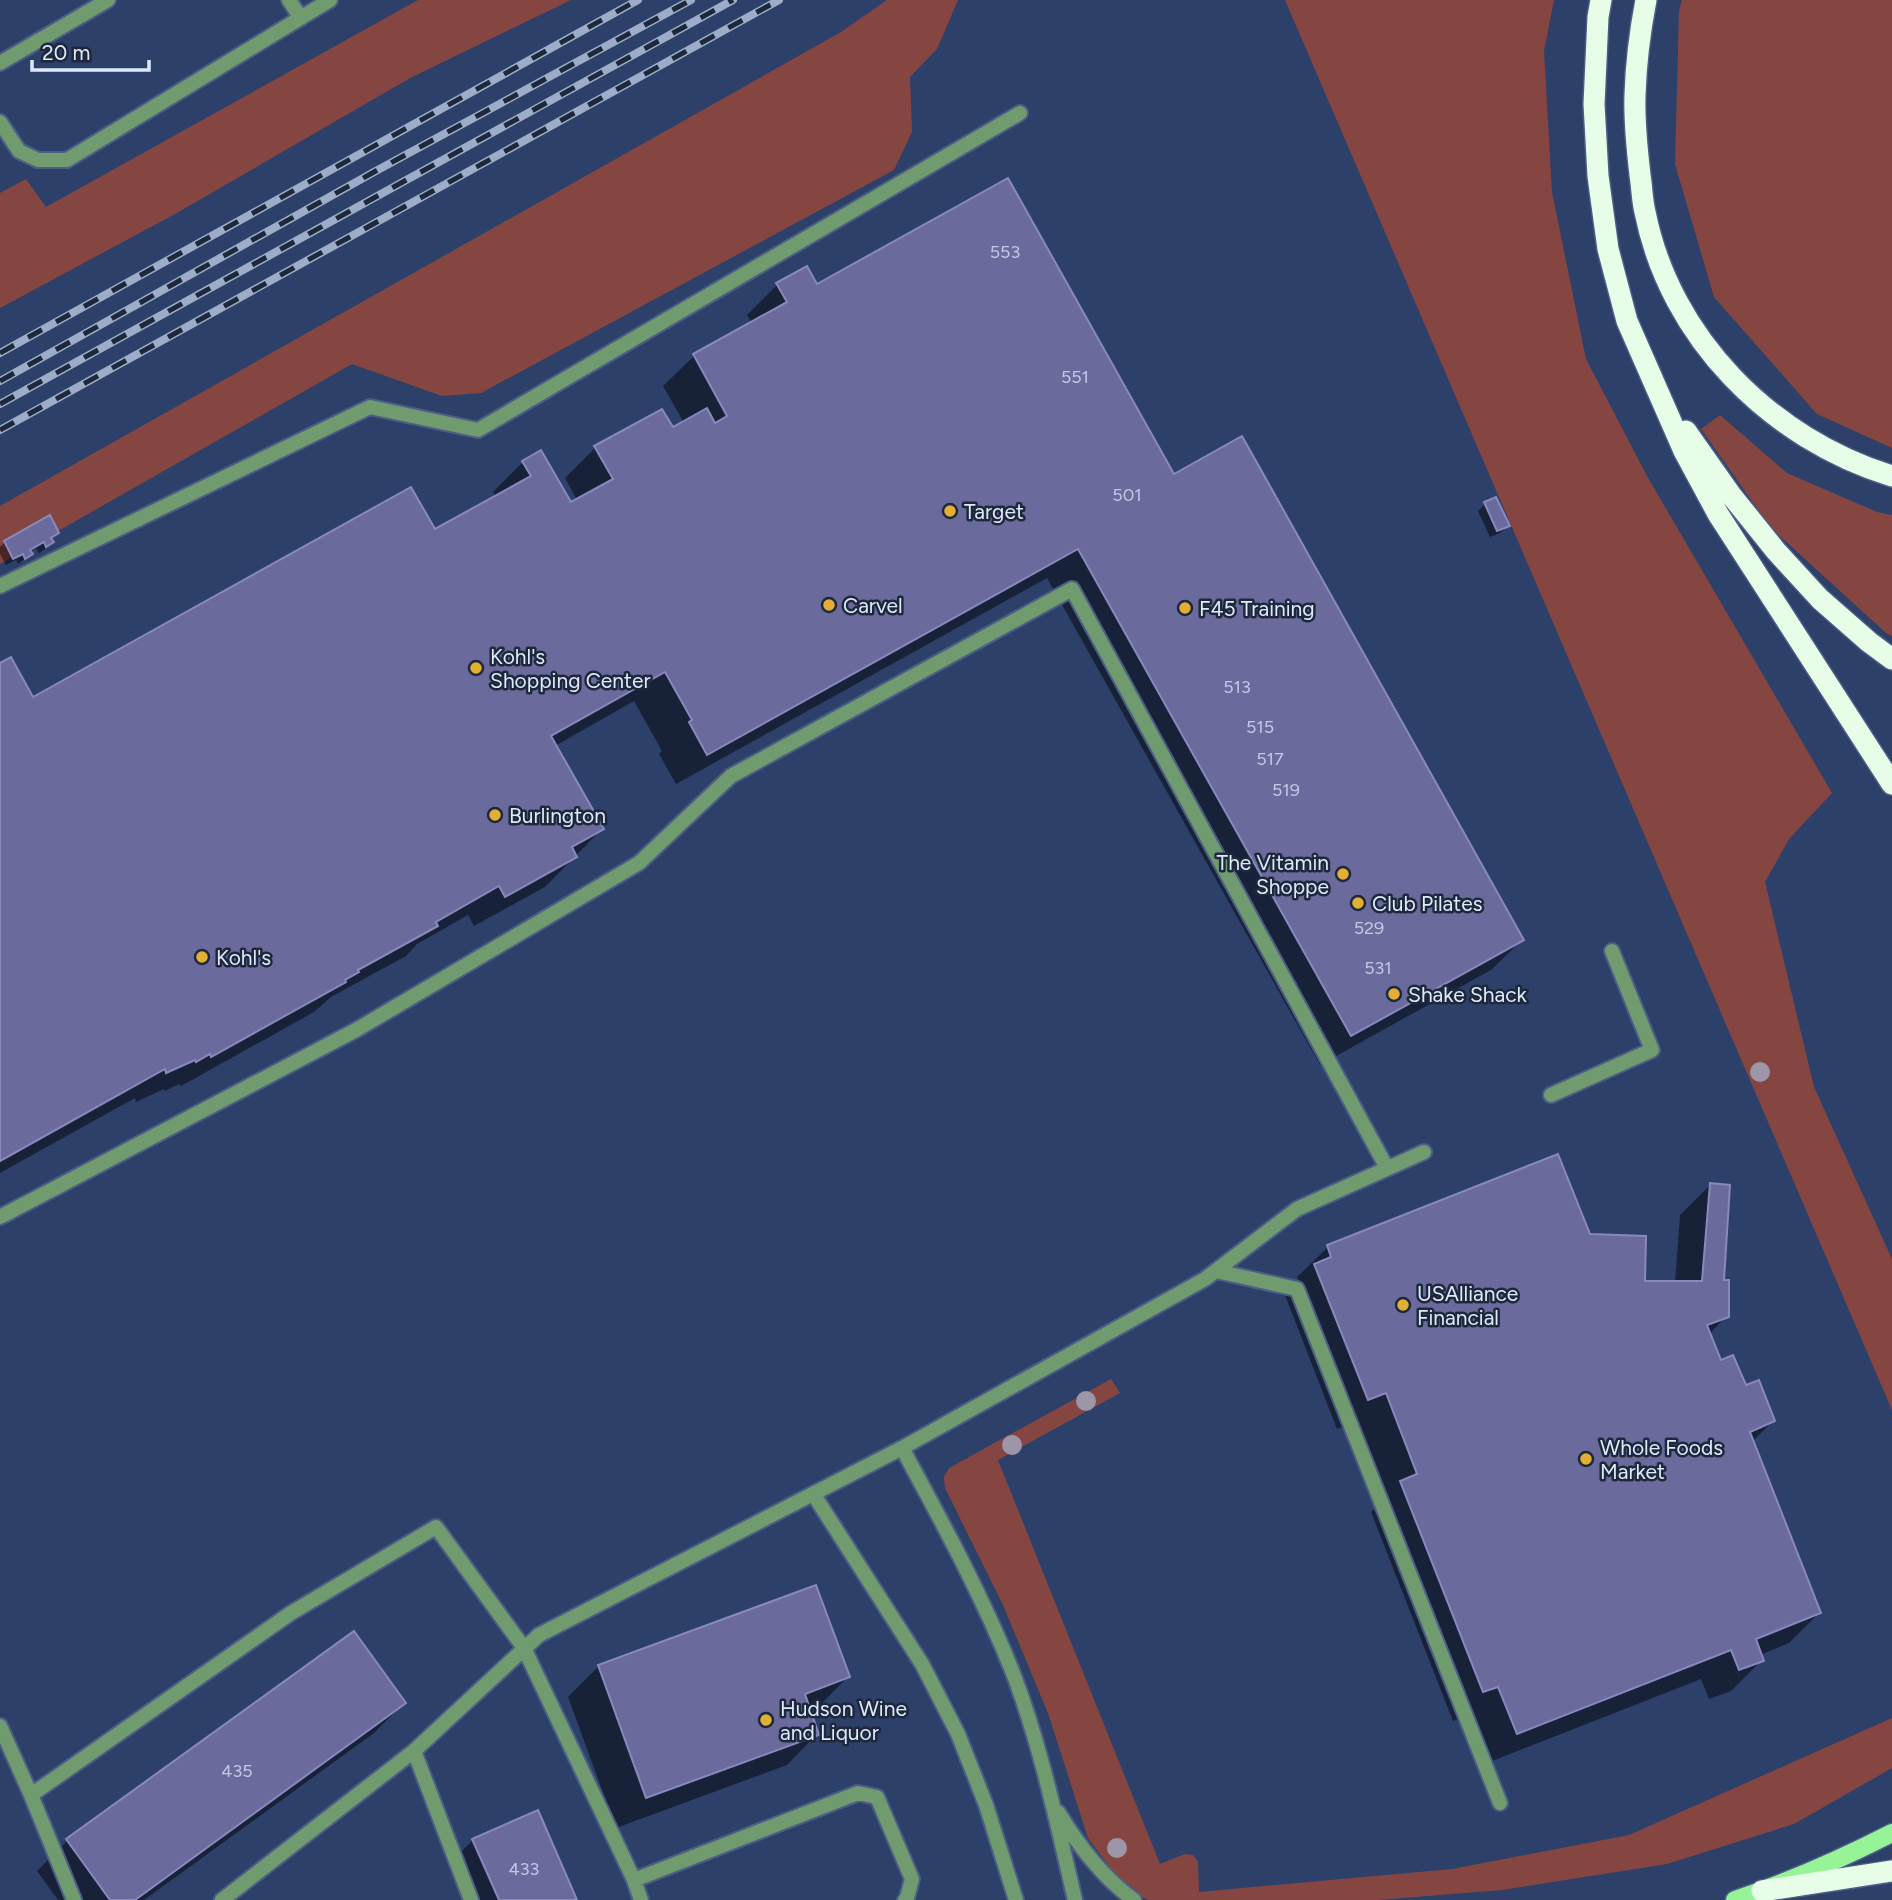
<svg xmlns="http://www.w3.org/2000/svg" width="1892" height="1900" font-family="Figtree,sans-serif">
<rect width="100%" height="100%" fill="#2c406a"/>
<path fill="#854642" d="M418 0H571L412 77 175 214 0 308V193L26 179 46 207Z
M887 0H958L937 49 910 77 912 132 894 170 481 393 442 396 352 364 0 564V506L841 32Z
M1285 0H1554L1544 51 1552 192 1586 359 1647 476 1832 793 1789 839 1765 882 1814 1087 1892 1259V1410Z
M1682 0H1892V448L1817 414 1714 297 1675 164 1679 11Z
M1720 415 1787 473 1877 512 1892 515V636L1886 633 1771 528 1701 429Z
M1111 1379 1120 1393 998 1460 1160 1864 1185 1854 1193 1855 1198 1861 1199 1892 1452 1869 1629 1835 1892 1718V1768L1794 1824 1667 1864 1502 1890 1378 1900H1148L1126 1889 1088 1838 1049 1716 1003 1605 945 1488 944 1477 949 1468Z"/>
<path fill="#0007" d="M778 284 816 287 1173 476 1522 940 1491 970 1320 1065 1047 578 676 784 659 754 662 751 634 701 555 746 602 829 545 887 474 926 468 915 417 944 406 956 331 997 314 1012 181 1086 179 1084 165 1091 164 1089 136 1102 135 1098 0 1173V665L32 700 434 531 496 497 493 492 523 462 570 504 577 500 565 478 595 448 661 411 672 430 684 423 663 386 694 356 751 322 747 315Z
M1485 504 1508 526 1500 533 1490 537 1478 511Z
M57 533 45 549 39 553 36 548 30 552 31 554 18 564 16 560 6 565 0 554V547L5 542Z
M1710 1185 1727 1316 1709 1334 1720 1362 1745 1387 1773 1421 1752 1442 1819 1613 1789 1643 1760 1655 1762 1660 1731 1691 1709 1699 1701 1679 1487 1763 1468 1716 1453 1721 1371 1512 1385 1498 1356 1422 1337 1429 1285 1295 1299 1281 1297 1277 1328 1247 1589 1236 1644 1282 1675 1283 1680 1215Z
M599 1666 848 1677 818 1707 809 1710 817 1734 787 1765 616 1828 568 1697Z
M404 1703 374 1733 144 1900H58L37 1871 67 1841Z
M473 1840 575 1900H466L450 1863Z"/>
<path fill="#6b6a9d" stroke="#8a89be" stroke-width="2" d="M1008 178 1174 474 1242 436 1524 940 1351 1036 1078 549 707 755 689 722 692 720 665 672 551 736 604 829 572 847 577 857 505 897 499 886 436 922 438 926 358 970 359 972 345 980 346 982 211 1057 210 1054 196 1062 195 1060 166 1073 165 1069 0 1161V663L11 657 33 697 411 487 435 529 531 476 522 461 541 450 571 502 613 479 594 446 662 409 673 427 707 408 715 423 727 416 693 354 787 302 776 283 807 266 817 284Z
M1496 497 1510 526 1497 531 1484 502Z
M50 515 59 533 51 538 54 542 46 547 44 542 30 550 33 554 25 559 23 554 13 559 4 541Z
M1558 1154 1590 1234 1646 1236 1645 1281H1702L1710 1183 1730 1185 1724 1280H1729V1317L1707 1325 1721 1360 1733 1355 1746 1385 1759 1380 1775 1421 1750 1432 1821 1613 1756 1639 1764 1661 1739 1670 1731 1650 1517 1734 1498 1687 1483 1692 1400 1481 1417 1474 1386 1393 1368 1400 1314 1264 1331 1257 1327 1245Z
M816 1585 850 1677 805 1694 819 1735 646 1798 598 1665Z
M354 1631 406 1703 135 1900H110L66 1839Z
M538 1810 577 1900H499L472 1839Z"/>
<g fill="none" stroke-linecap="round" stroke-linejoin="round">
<g stroke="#4c5e85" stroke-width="18">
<path id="lane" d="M289 0 301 18
M0 63 108 0
M0 122 19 151 38 160H67L330 0
M0 586 370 407 478 430 1020 113
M1551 1095 1652 1050 1612 951
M0 1217 356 1030 639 863 731 776 1072 589 1387 1168
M1216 1271 1297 1289 1500 1803
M902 1448C942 1522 982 1595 1013 1673 1041 1746 1057 1824 1075 1900
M814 1495 922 1664 958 1734 986 1805 1016 1900
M0 1726 31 1795 291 1613 436 1527 524 1648 634 1880 641 1900
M414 1751 471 1900
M31 1795 74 1900
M1058 1812C1078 1845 1102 1877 1134 1900
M634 1880 858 1793 877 1797 912 1879 907 1898 905 1900
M222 1900 414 1751 539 1635 902 1448 1205 1279 1297 1209 1424 1152"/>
</g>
<g stroke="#4c5e85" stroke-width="21">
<path id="primary" d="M1735 1900C1789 1882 1841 1859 1892 1833"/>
</g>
<g stroke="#4c5e85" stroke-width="24">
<path id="highway" d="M1601 0 1598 17 1594 104 1598 176 1608 249 1627 321 1684 451 1718 514 1892 784
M1646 0C1640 31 1636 63 1635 95 1634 122 1637 149 1640 175 1642 187 1642 200 1645 212 1670 338 1771 439 1892 476
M1686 431 1731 495 1776 551 1820 599 1869 642 1892 659
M1762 1891 1892 1871"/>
</g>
<use href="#lane" stroke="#6f9b6f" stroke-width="14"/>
<use href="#primary" stroke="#96f398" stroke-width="18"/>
<use href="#highway" stroke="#e8fde8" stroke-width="21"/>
<g stroke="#9dacc8" stroke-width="8">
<path id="rail" d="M0 353 638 0
M0 381 374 172 691 0
M0 404 733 0
M0 430 779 0"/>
</g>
<use href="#rail" stroke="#1e283b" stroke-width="5" stroke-dasharray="16" stroke-linecap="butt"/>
</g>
<g fill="#9c96a8">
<circle cx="1760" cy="1072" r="10"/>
<circle cx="1086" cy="1401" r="10"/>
<circle cx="1012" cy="1445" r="10"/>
<circle cx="1117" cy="1848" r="10"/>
</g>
<g fill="#e2af34" stroke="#1e283b" stroke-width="2.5">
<circle cx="950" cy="511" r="7"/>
<circle cx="829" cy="605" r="7"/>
<circle cx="1185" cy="608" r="7"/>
<circle cx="476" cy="668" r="7"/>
<circle cx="495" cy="815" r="7"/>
<circle cx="1343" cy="874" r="7"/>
<circle cx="1358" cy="903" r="7"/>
<circle cx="202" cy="957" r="7"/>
<circle cx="1394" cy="994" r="7"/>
<circle cx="1403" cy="1305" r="7"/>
<circle cx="1586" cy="1459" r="7"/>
<circle cx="766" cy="1720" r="7"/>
</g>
<g text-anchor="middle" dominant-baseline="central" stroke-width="5" stroke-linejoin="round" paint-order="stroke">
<g font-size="18" fill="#c1c9e6">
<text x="1005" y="252">553</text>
<text x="1075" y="377">551</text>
<text x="1127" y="495">501</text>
<text x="1237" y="687">513</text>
<text x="1260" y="727">515</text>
<text x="1270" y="759">517</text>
<text x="1286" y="790">519</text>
<text x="1369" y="928">529</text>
<text x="1378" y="968">531</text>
<text x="237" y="1771">435</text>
<text x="524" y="1869">433</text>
</g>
<g font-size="21" fill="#dee9fe" stroke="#1e283b" text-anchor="start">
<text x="964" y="511">Target</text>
<text x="843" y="605">Carvel</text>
<text x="1199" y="608">F45 Training</text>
<text x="490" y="656">Kohl's<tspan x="490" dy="24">Shopping Center</tspan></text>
<text x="509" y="815">Burlington</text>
<text x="1329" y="862" text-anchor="end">The Vitamin<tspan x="1329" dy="24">Shoppe</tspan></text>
<text x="1372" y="903">Club Pilates</text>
<text x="216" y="957">Kohl's</text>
<text x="1408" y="994">Shake Shack</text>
<text x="1417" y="1293">USAlliance<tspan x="1417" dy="24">Financial</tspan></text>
<text x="1600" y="1447">Whole Foods<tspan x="1600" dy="24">Market</tspan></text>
<text x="780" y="1708">Hudson Wine<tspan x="780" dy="24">and Liquor</tspan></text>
</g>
</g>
<path d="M32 60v10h117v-10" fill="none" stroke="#dee9fe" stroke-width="3.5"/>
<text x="42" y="60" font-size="21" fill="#dee9fe" stroke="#1e283b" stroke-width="5" paint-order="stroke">20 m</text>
</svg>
